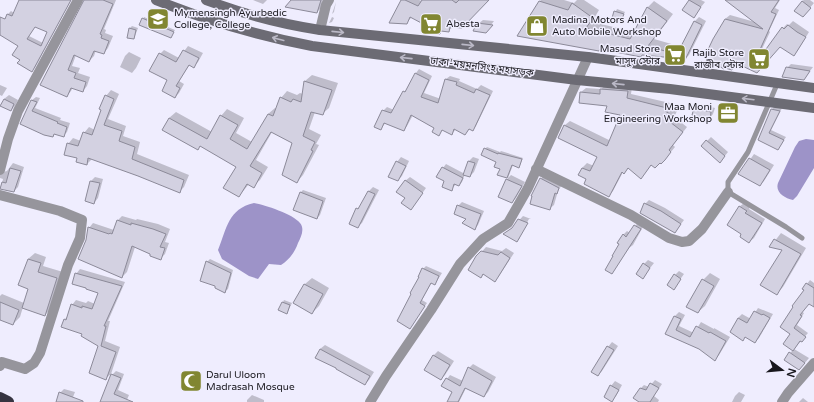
<svg xmlns="http://www.w3.org/2000/svg" width="814" height="402" font-family="'Varela Round','Noto Sans Bengali',sans-serif">
<rect width="100%" height="100%" fill="#efedfe"/>
<path fill="#9d93c8" d="M806 139 814 140V168L797 196 793 200C784 198 775 192 778 183L795 147 799 141Z
M254 203C265 205 293 214 300 223 305 229 301 237 298 243 295 252 289 260 281 265L269 264 258 279 249 276 222 259 218 250C227 228 228 209 254 203Z"/>
<path fill="#0003" fill-rule="evenodd" d="M20 0H71L35 68 32 70 21 60 19 46 0 32V27L8 14 11 11 14 13ZM35 26 48 32 43 43 29 36Z
M85 0H116L104 29 106 30 105 33 113 36 108 48 104 53 96 50 94 56 89 61 76 55 72 66 80 68 78 73 90 77 87 86 83 91 73 87 71 91 67 96 41 84Z
M253 0H267L263 4Z
M292 0H325L323 6 317 12Z
M402 0H419L422 1 423 0H488L448 31 442 30 440 33 412 17 406 23Z
M541 0H564L574 3 577 0H584L599 10 592 22 635 32 647 8 654 1 673 14 654 39 682 47 694 22 699 17 706 21 689 55 685 59 679 52 674 57 601 48 540 1Z
M690 0H701L705 2 693 17 684 10Z
M734 0H780L775 8 779 10 769 31 770 32 762 49 766 51 783 28 787 24 789 25 793 21 809 32 798 50 794 55 780 46 761 67 737 63 732 69 725 19 730 15 755 22Z
M804 0H810L814 3 803 16 802 1Z
M336 2 334 12 332 14Z
M617 9 625 12 621 20 613 17Z
M144 17 175 30 172 35 143 19Z
M332 17 334 18 332 22 329 23Z
M483 20 494 21 488 29 478 24Z
M132 26 138 28 135 36 134 38 128 37 130 28Z
M188 46 203 53 198 62 194 66 190 64 179 81 184 84 179 93 175 97 160 54 164 50 179 58Z
M129 52 141 58 136 68 132 73 120 67 125 56Z
M791 64 813 67 804 79 787 68Z
M419 69 432 76 424 93 441 99 446 79 450 76 460 79 459 81 477 89 481 85 493 91 476 126 473 130 470 128 465 134 456 129 452 134 443 129 439 135 435 128 413 115 407 126 404 130 386 122 381 129 383 111 387 107 394 110 404 92 408 88 416 73Z
M312 75 338 83 329 108 322 114 315 112 309 129 321 135 316 144 319 145 303 175 297 182 293 142 272 132 256 160 268 167 260 180 253 186 249 184 239 196 237 166 201 145 198 148 169 118 176 112 212 132 221 116 227 109 244 118 236 133 252 142 268 114 275 108 277 109 281 98 287 91 297 95 300 93 303 94 305 81Z
M0 85 7 88 2 96 0 95Z
M606 85 632 87 631 94 670 103 669 106 677 111 674 117 687 127 673 145 675 147 665 159 652 164 645 173 629 168 624 172H623L613 191 608 196 588 178 580 174 582 168 587 163 594 166 599 157 565 125 570 121 611 141 622 114 608 105 581 92 586 88 601 89Z
M111 90 119 94 108 119 126 126 123 136 140 142 137 154 189 175 184 187 179 192 139 175 92 159 87 164 78 157 68 144 73 138 81 141 84 133 89 127 95 130 106 96Z
M9 95 18 100 15 106 11 110 4 99Z
M36 97 40 98 35 108 61 118 60 120 70 123 67 132 63 136 55 133 52 136 22 123 32 100Z
M699 104 715 108 713 114 709 119 695 108Z
M775 106 782 108 771 130 786 137 778 149 759 139 772 109Z
M711 137 728 152 720 162 702 146Z
M487 147 500 152 501 151 523 158 520 165 518 167 513 165 508 178 499 174 501 168 485 149Z
M754 154 774 165 764 181 760 185 740 174Z
M401 157 409 161 402 176 398 180 397 162Z
M473 157 479 159 474 172 470 176 465 174 462 182 459 185 456 184 451 190 443 168 446 164 465 174 469 161Z
M13 163 24 167 18 187 14 191 1 188 3 179 0 178V170L3 172 7 171Z
M545 174 563 183 558 191 554 205 549 209 541 179Z
M511 175 525 182 516 198 512 202 506 180Z
M95 177 103 179 98 198 94 203 86 201 91 181Z
M410 177 426 188 411 209 405 181Z
M373 187 379 190 362 223 357 227V209L362 205 369 191Z
M303 190 326 198 320 215 317 218 300 193Z
M649 200 665 208 684 220 675 232 642 213 645 204Z
M462 202 484 211 478 225 475 228 458 206Z
M744 203 750 207 749 209 765 219 754 238 749 242 743 234 739 207Z
M122 216 136 220 137 219 158 224 170 229 165 242 169 243 165 254 160 259 135 247 127 272 122 277 87 241 89 228 93 223 114 230 117 221Z
M523 216 531 219H529L518 238H520L517 241 504 234 514 226Z
M639 221 644 225 633 245 629 248 612 273 623 235 627 231 630 233Z
M781 233 806 248 783 287 776 294 783 249 771 246Z
M486 247 502 251 506 248 514 253 499 276 494 280 484 274 481 277 477 257Z
M35 253 46 257 43 266 63 272 51 309 45 315 23 307 20 317 13 324 0 318V296L2 294 24 303 29 288 28 259Z
M210 259 233 270 228 289 224 292 207 262Z
M648 260 654 263 643 277 644 264Z
M426 266 442 273 435 284 432 282 422 300 427 303 412 325 413 294 423 269Z
M80 269 125 282 108 321H110L105 341 120 347 111 374 106 378 100 346 65 319 68 316 72 305 76 300 86 303 88 301 95 304 99 293 76 274Z
M679 271 684 274 674 288 675 275Z
M710 273 720 279 705 306 698 312 688 306 703 280Z
M312 278 329 288 319 306 312 313 295 303 305 284Z
M810 280 814 283V304L809 303 802 312 804 313 797 325 808 333 794 349 809 358 804 364 790 353 793 350 791 334 806 290 803 289Z
M284 300 292 303 287 313 279 310Z
M758 308 773 314 759 338 755 342 746 336 743 339 731 332 738 318 742 314 751 319Z
M679 312 685 315 679 326 694 333 701 322 714 329V328L730 337 719 355 715 359 699 348 666 334 675 316Z
M612 342 618 346 602 371 598 375 608 347Z
M325 345 374 372 369 380 365 384 320 349Z
M438 351 454 361 445 375 441 379 425 369 434 355Z
M473 364 496 377 488 392 484 396 466 388 459 402H448L454 391 447 379 450 375 463 381 469 368Z
M116 371 124 374 118 390 129 395 126 402H101L112 375Z
M655 380 662 384 654 396 659 400 658 402H641L640 389 644 385 649 387Z
M615 381 622 385 616 396 612 400 611 386Z
M64 389 75 392 71 402H57L60 393Z
M739 392 745 395 741 402H732L735 396Z
M252 395 264 400V402H247V400Z
M803 398 808 402H799Z"/>
<path fill="#d3d1e1" stroke="#8c8a99" fill-rule="evenodd" d="M19 0H71L32 72 17 63 20 60 12 55 18 46 0 35V17L5 19 7 14 12 16ZM35 27 47 32 41 46 27 39Z
M84 0H103L113 4 100 34 102 35 101 38 109 41 104 54 94 51 89 62 74 55 68 70 76 73 74 78 86 82 83 92 71 88 67 97 40 85Z
M291 0H321L317 13 285 7Z
M401 0H405L418 6 422 0H452L456 3 459 0H489L462 28 450 27 449 32 441 31 440 34 426 31 427 26 410 17 407 24 389 23Z
M689 0 701 7 694 18 682 10Z
M725 0H779L771 12 776 14 758 54 761 56 782 27 784 29 788 25 797 32 806 37 794 56 780 47 757 73 736 63 732 70 725 68 724 69 704 58 713 39 725 19 763 29Z
M539 1 568 10 572 3 593 18 586 28 630 39 647 7 667 21 648 46 675 54 674 58 642 55 641 57 600 49 599 51 517 36Z
M802 1 811 8 803 17 794 11Z
M614 11 624 14 621 21 612 18Z
M142 18 174 32 171 38 139 25Z
M694 21 702 25 685 60 676 56Z
M477 23 493 25 486 33 473 31Z
M129 28 136 30 134 39 127 38Z
M183 50 199 58 194 68 189 65 176 86 180 88 175 98 162 91 167 80 149 71 159 53 176 62Z
M786 67 810 71 804 80 782 77Z
M415 73 429 80 421 97 438 103 445 79 457 82 456 85 474 93 476 89 490 95 473 131 469 129 465 135 454 129 452 135 442 130 439 136 432 132 434 128 411 115 404 131 384 123 381 130 374 127 382 110 391 113 403 91 405 92Z
M304 81 332 90 323 115 311 112 303 136 315 142 311 150 313 151 297 183 282 175 292 143 271 132 250 166 262 173 254 188 247 184 239 197 223 188 236 167 200 146 198 150 162 130 169 118 207 139 220 115 238 125 230 139 247 149 268 114 273 116 280 97 291 102 293 99 301 102Z
M600 89 628 91 627 98 667 108 665 111 673 116 670 122 683 132 669 150 671 152 665 160 661 164 660 163 655 168 651 165 641 179 628 168 624 174 622 172 609 197 584 184 586 179 578 175 582 168 590 171 597 157 558 138 564 125 607 146 620 115 605 112 607 106 579 103 580 92 600 94Z
M105 95 114 99 104 125 122 131 119 141 135 147 132 159 184 180 180 193 138 176 88 158 87 165 76 162 77 158 64 155 67 143 78 146 83 132 92 135 101 110 99 109Z
M4 99 14 104 11 111 0 106Z
M31 100 37 102 32 111 58 122 57 123 67 127 64 137 54 134 53 137 44 135 20 124Z
M694 108 711 112 710 120 692 115Z
M771 109 780 111 769 133 784 140 778 150 758 140Z
M706 140 725 156 720 163 701 146Z
M484 148 498 154V153L522 159 519 168 512 165 507 178 497 175 500 169 494 167 496 162 481 155Z
M749 158 770 170 760 186 738 174Z
M396 161 406 166 398 181 388 177Z
M468 161 475 163 470 177 463 175Z
M442 167 463 178 459 186 454 184 452 191 442 187 444 181 436 177Z
M10 168 21 171 14 192 0 189 2 182 6 183Z
M540 178 559 188 557 194 555 193 550 210 530 204 532 196H531Z
M506 179 522 186 512 203 498 197Z
M405 180 423 193 411 210 401 203 405 198 396 192Z
M90 181 100 183 94 204 85 201Z
M368 191 375 194 358 228 349 224 356 208 358 209Z
M300 192 323 201 317 219 293 210Z
M644 203 661 211 681 224 675 233 640 213Z
M457 205 481 214 475 230 462 223 466 219 454 214Z
M739 206 747 211 745 213 762 223 749 243 740 237 741 234 727 225Z
M518 219 528 223 517 242 503 234 512 228Z
M117 220 131 225V223L153 229 166 234 160 247 165 248 161 260 150 256V254L132 246 122 278 78 259 86 240 88 227 109 234 110 233 112 234Z
M634 225 641 229 612 274 605 270 613 256H612L619 244 617 243 623 234 626 237Z
M774 239 801 254 777 295 760 285 782 250 769 247Z
M481 251 498 255 501 252 510 258 495 282 483 274 481 278 468 270 476 256Z
M28 259 41 263 38 272 57 278 45 316 22 308 28 289 18 285Z
M206 261 231 273 225 293 215 288V286L200 281Z
M643 263 650 268 643 279 636 274Z
M422 268 439 276 435 285 431 283 420 303 425 306 410 329 397 321 411 294 410 293 419 277H418Z
M75 273 122 286 104 326H106L101 346 116 352 106 380 89 373 98 346 81 336 82 334 61 327 64 319 66 320 71 304 82 308V306L92 309 98 293 86 289V288L72 284Z
M674 274 681 279 674 290 667 285Z
M702 279 714 286 698 313 686 307Z
M806 283 814 288V307L809 304 800 315 802 316 794 328 806 337 802 342 800 341 793 351 783 344 790 334 780 327 793 307 792 306 804 290 802 289Z
M304 284 323 294 312 314 293 303Z
M0 302 19 310 13 325 0 320Z
M282 302 290 305 287 314 278 310Z
M754 311 762 315 763 314 770 318 755 343 745 337 743 341 730 332 738 318 747 323Z
M674 316 681 319 676 330 690 337 696 326 709 333 710 332 726 341 715 361 699 349 665 334Z
M607 346 614 350 598 376 591 372Z
M320 349 370 376 365 385 336 369V368L315 358Z
M789 352 805 363 799 370 784 360Z
M433 355 450 365 441 380 424 370Z
M468 367 492 381 484 397 465 388 458 402H447L452 392 441 386 446 378 460 386Z
M111 374 121 378 114 394 133 402H100Z
M650 383 659 388 650 402H639L633 398 640 388 646 390Z
M610 385 619 390 612 402 604 397Z
M59 392 83 401V402H56Z"/>
<g fill="none" stroke-linecap="round" stroke-linejoin="round">
<path stroke="#96959c" stroke-width="5" d="M778 82 748 152 728 182V192L786 227 802 238"/>
<path stroke="#96959c" stroke-width="10" d="M320 30 326 5 329 0
M536 169 631 215 669 238 682 242 689 241 702 229 728 192
M0 170 8 139 18 111 78 0
M0 195 60 211 82 220 80 238 68 265 40 353 34 363 25 369 2 362 0 366
M370 402 386 376 431 310 460 264 483 239 508 223 528 188 588 57
M782 402 788 393 814 363"/>
<path stroke="#6c6b74" stroke-width="10" d="M156 0C206 20 259 36 312 46L577 80 670 89 814 108
M206 0C243 14 280 24 320 30L588 57 814 88"/>
<path stroke="#363441" stroke-width="12" d="M0 398 8 402"/>
</g>
<defs><path id="oneway-shaft" d="M-6 0H5M1.5-3L5.5 0L1.5 3" fill="none" stroke-width="1.6" stroke-linecap="round" stroke-linejoin="round"/></defs>
<g stroke="#bbb9c7">
<use href="#oneway-shaft" transform="translate(338 32) rotate(6)"/>
<use href="#oneway-shaft" transform="translate(278 39) rotate(-165)"/>
<use href="#oneway-shaft" transform="translate(468 45) rotate(6)"/>
<use href="#oneway-shaft" transform="translate(406 58) rotate(-174)"/>
<use href="#oneway-shaft" transform="translate(618 84) rotate(-174)"/>
<use href="#oneway-shaft" transform="translate(748 99) rotate(-173)"/>
</g>
<defs>
<g id="university-square" transform="scale(1.15)"><rect x="-9" y="-9" width="18" height="18" rx="4" fill="#818631" stroke="#efedfe"/><path d="M0-5L7-2L0 1L-7-2ZM-4 1L0 2.5L4 1V4Q0 6-4 4Z" fill="#fff"/></g>
<g id="supermarket-square" transform="scale(1.15)"><rect x="-9" y="-9" width="18" height="18" rx="4" fill="#818631" stroke="#efedfe"/><path d="M-6-5.5h2.5l.6 2H6L4.5 2H-2.5L-4.4-4H-6ZM-1.5 3.2a1.3 1.3 0 1 0 .1 0ZM3 3.2a1.3 1.3 0 1 0 .1 0Z" fill="#fff"/></g>
<g id="shop-square" transform="scale(1.15)"><rect x="-9" y="-9" width="18" height="18" rx="4" fill="#818631" stroke="#efedfe"/><path d="M-5-2.5h2.3a2.7 3.5 0 0 1 5.4 0H5L5.5 6h-11ZM-1.5-2.5h3a1.5 2.3 0 0 0-3 0Z" fill="#fff"/></g>
<g id="office-square" transform="scale(1.15)"><rect x="-9" y="-9" width="18" height="18" rx="4" fill="#818631" stroke="#efedfe"/><path d="M-6-3h4V-5.5h4V-3h4V5H-6ZM-1-4.5V-3h2v-1.5ZM-6 0V1H6V0Z" fill="#fff"/></g>
<g id="mosque-square" transform="scale(1.15)"><rect x="-9" y="-9" width="18" height="18" rx="4" fill="#818631" stroke="#efedfe"/><path d="M3.5-4.9A6 6 0 1 0 3.5 4.9A5 5 0 1 1 3.5-4.9Z" fill="#fff"/></g>
</defs>
<g fill-rule="evenodd">
<use href="#university-square" x="158" y="19"/>
<use href="#supermarket-square" x="431" y="24"/>
<use href="#shop-square" x="537" y="26"/>
<use href="#supermarket-square" x="675" y="55"/>
<use href="#supermarket-square" x="759" y="59"/>
<use href="#office-square" x="728" y="113"/>
<use href="#mosque-square" x="191" y="381"/>
</g>
<g text-anchor="middle" dominant-baseline="central" stroke-width="3" stroke-linejoin="round" paint-order="stroke">
<g font-size="10" fill="#18171d" stroke="#efedfe" text-anchor="start">
<text x="174" y="13">Mymensingh Ayurbedic<tspan x="174" dy="12">College, College</tspan></text>
<text x="552" y="20">Madina Motors And<tspan x="552" dy="12">Auto Mobile Workshop</tspan></text>
<text x="446" y="24">Abesta</text>
<text x="660" y="49" text-anchor="end">Masud Store<tspan x="660" dy="12">মাসুদ স্টোর</tspan></text>
<text x="744" y="53" text-anchor="end">Rajib Store<tspan x="744" dy="12">রাজীব স্টোর</tspan></text>
<text x="712" y="107" text-anchor="end">Maa Moni<tspan x="712" dy="12">Engineering Workshop</tspan></text>
<text x="206" y="375">Darul Uloom<tspan x="206" dy="12">Madrasah Mosque</tspan></text>
</g>
<g font-size="10" fill="#18171d" stroke="#efedfe">
<text transform="translate(482 67) rotate(7)">ঢাকা-ময়মনসিংহ মহাসড়ক</text>
</g>
</g>
<g transform="translate(782 370) rotate(106)" stroke="#efedfe" stroke-width="3" paint-order="stroke">
<path d="M0-3L7 15L0 10L-7 15Z" fill="#18171d"/>
<text y="-6" font-size="11" font-weight="bold" text-anchor="middle" fill="#18171d">N</text>
</g>
</svg>
